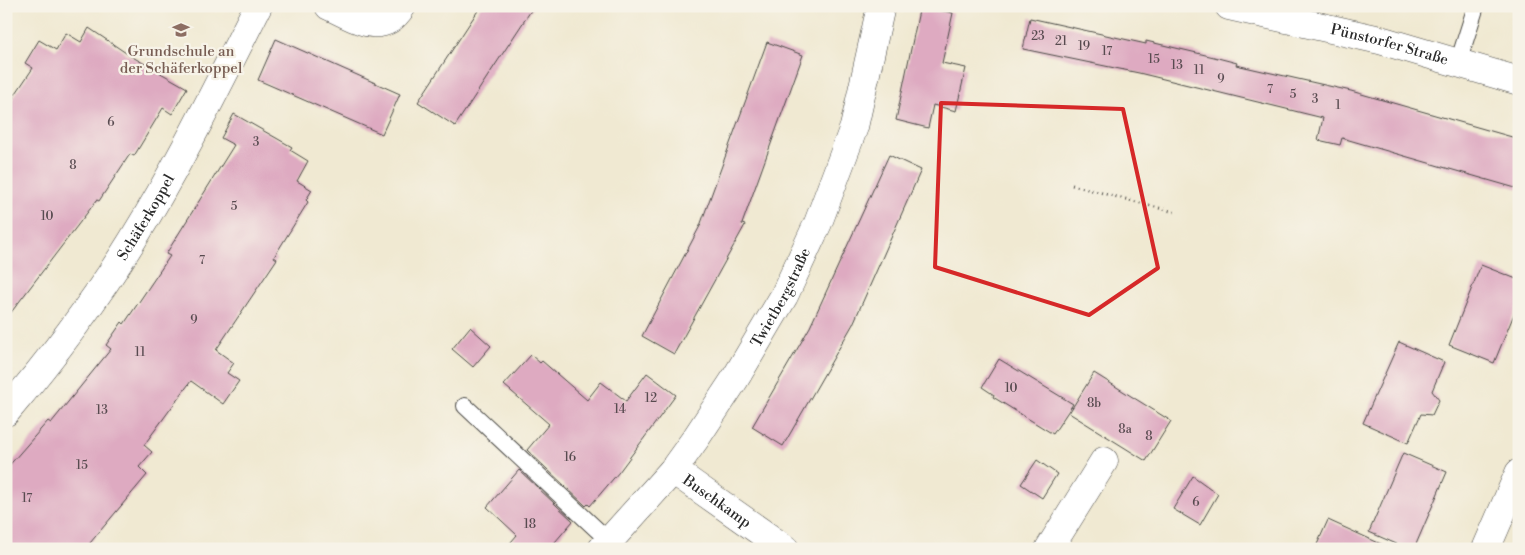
<svg xmlns="http://www.w3.org/2000/svg" width="1525" height="555" font-family="'Libre Bodoni',serif">
<rect width="100%" height="100%" fill="#f7f3e8"/>
<filter id="ink" filterUnits="userSpaceOnUse"><feTurbulence type="fractalNoise" baseFrequency=".02" numOctaves="2"/><feDisplacementMap in="SourceGraphic" scale="10" xChannelSelector="R" yChannelSelector="G"/><feConvolveMatrix kernelMatrix="1 2 1 2 8 2 1 2 1" color-interpolation-filters="sRGB"/></filter>
<filter id="wash" filterUnits="userSpaceOnUse"><feTurbulence type="fractalNoise" baseFrequency=".0096" numOctaves="4" result="noise"/><feDisplacementMap in="SourceGraphic" scale="20" xChannelSelector="R" yChannelSelector="G"/><feGaussianBlur stdDeviation="1.12" result="paint"/><feColorMatrix in="noise" values="0 0 0 0 0 0 0 0 0 0 0 0 0 0 0 0 0 1.4 0 .05"/><feComposite in="paint" operator="in"/></filter>
<g filter="url(#wash)">
<rect width="100%" height="100%" fill="#f0e9d2"/>
<g id="blocks">
<path fill="#deaac1" d="M481 6H534L455 126 418 102Z
M920 6 953 13 942 63 966 68 956 111 933 105 928 128 896 120Z
M1030 18 1146 44V41L1214 57 1237 63 1236 65 1351 91 1519 139V189L1342 138 1340 145 1318 140 1323 118 1139 73 1023 49Z
M89 28 129 55 187 88 172 114 163 108 134 156 130 154 99 201 97 200 6 319V108L33 68 25 63 39 40 56 50 66 33 81 42Z
M276 39 400 94 382 134 258 80Z
M767 42 803 55 742 224 745 225 674 354 642 336 700 226Z
M234 114 292 147 290 150 308 161 297 181 312 190 306 200 308 202 274 257 277 259 216 350 234 363 227 373 239 381 223 404 191 381 144 445 152 452 139 467 147 475 85 549H6V469L48 421 51 423 111 349 106 345 122 322 124 324 170 256 166 254 234 145 221 138Z
M889 155 921 170 853 324 783 446 752 427 810 327Z
M1481 265 1519 280V302L1494 363 1449 345Z
M470 327 491 346 473 367 452 349Z
M1399 342 1444 362 1432 391 1439 400 1432 415 1421 414 1408 443 1363 423Z
M531 355 540 363 542 361 587 400 601 382 626 401 647 373 676 395 619 472 590 506 588 504 586 506 527 450 549 424 504 385Z
M999 359 1073 404 1053 434 993 397 994 395 982 387Z
M1094 373 1171 421 1146 461 1069 413Z
M1403 453 1447 472 1414 549H1408L1369 532Z
M1037 460 1057 474 1042 498 1021 484Z
M519 470 573 521 549 549H505L517 535 487 507Z
M1193 476 1218 494 1200 525 1173 509Z
M1328 520 1392 549H1315Z"/>
</g>
</g>
<g filter="url(#ink)">
<use href="#blocks" fill-opacity="0" stroke="#494844" stroke-width="1"/>
<g fill="none" stroke-linecap="round" stroke-linejoin="round">
<g stroke="#494844" stroke-width="18">
<path id="lane" d="M1458 63 1476 6
M465 406 609 541"/>
</g>
<g stroke="#494844" stroke-width="29">
<g id="street">
<path d="M329 6C356 18 382 38 402 6"/>
<path id="s1" d="M1229 6 1380 40 1519 81"/>
<path id="s2" d="M6 412C52 358 95 301 132 241 179 165 218 85 258 6"/>
<path id="s3" d="M673 470 785 549"/>
<path id="s4" d="M602 549 673 470 696 438 735 379 784 296 818 223 854 127 881 6"/>
<path d="M1049 549 1104 461"/>
</g>
</g>
<g stroke="#494844" stroke-width="29">
<path id="secondary" d="M1486 549 1519 473"/>
</g>
<path stroke="#494844" stroke-width="3" stroke-dasharray="1 4" stroke-linecap="butt" d="M1072 185 1178 213"/>
<use href="#lane" stroke="#fff" stroke-width="16"/>
<use href="#street" stroke="#fff" stroke-width="28"/>
<use href="#secondary" stroke="#fff" stroke-width="28"/>
</g>
</g>
<path fill="none" stroke="#d62828" stroke-width="4" stroke-linejoin="round" d="M941 103 1123 109 1158 268 1089 315 935 267Z"/>
<defs>
<g id="school-bare" transform="scale(1.35)"><path d="M0-5L7-2L0 1L-7-2ZM-4 1L0 2.5L4 1V4Q0 6-4 4Z" fill="#8d6e63" stroke="#f7f3e8" stroke-width="2.5" paint-order="stroke"/></g>
</defs>
<g fill-rule="evenodd">
<use href="#school-bare" x="181" y="30"/>
</g>
<g text-anchor="middle" dominant-baseline="central" stroke-width="4.5" stroke-linejoin="round" paint-order="stroke">
<g font-size="12" fill="#584b50">
<text x="1038" y="36">23</text>
<text x="1061" y="41">21</text>
<text x="1084" y="46">19</text>
<text x="1107" y="51">17</text>
<text x="1154" y="59">15</text>
<text x="1177" y="65">13</text>
<text x="1199" y="70">11</text>
<text x="1221" y="79">9</text>
<text x="1270" y="89">7</text>
<text x="1293" y="94">5</text>
<text x="1315" y="99">3</text>
<text x="1338" y="105">1</text>
<text x="111" y="122">6</text>
<text x="256" y="142">3</text>
<text x="73" y="165">8</text>
<text x="234" y="206">5</text>
<text x="47" y="216">10</text>
<text x="202" y="260">7</text>
<text x="194" y="320">9</text>
<text x="140" y="352">11</text>
<text x="1011" y="388">10</text>
<text x="651" y="398">12</text>
<text x="1094" y="403">8b</text>
<text x="620" y="409">14</text>
<text x="102" y="410">13</text>
<text x="1125" y="429">8a</text>
<text x="1149" y="436">8</text>
<text x="570" y="457">16</text>
<text x="82" y="465">15</text>
<text x="27" y="498">17</text>
<text x="1196" y="502">6</text>
<text x="530" y="524">18</text>
</g>
<g font-size="15" fill="#2b2b2b" stroke="#f7f3e8">
<text stroke="none"><textPath href="#s1" startOffset="165">Pünstorfer Straße</textPath></text>
<text stroke="none"><textPath href="#s2" startOffset="240">Schäferkoppel</textPath></text>
<text stroke="none"><textPath href="#s4" startOffset="310">Twietbergstraße</textPath></text>
<text stroke="none"><textPath href="#s3" startOffset="54">Buschkamp</textPath></text>
</g>
<g font-size="15" fill="#785e54" stroke="#f7f3e8">
<text x="181" y="51">Grundschule an<tspan x="181" dy="17">der Schäferkoppel</tspan></text>
</g>
</g>
<rect width="1525" height="555" fill="none" stroke="#f7f3e8" stroke-width="25"/>
</svg>
